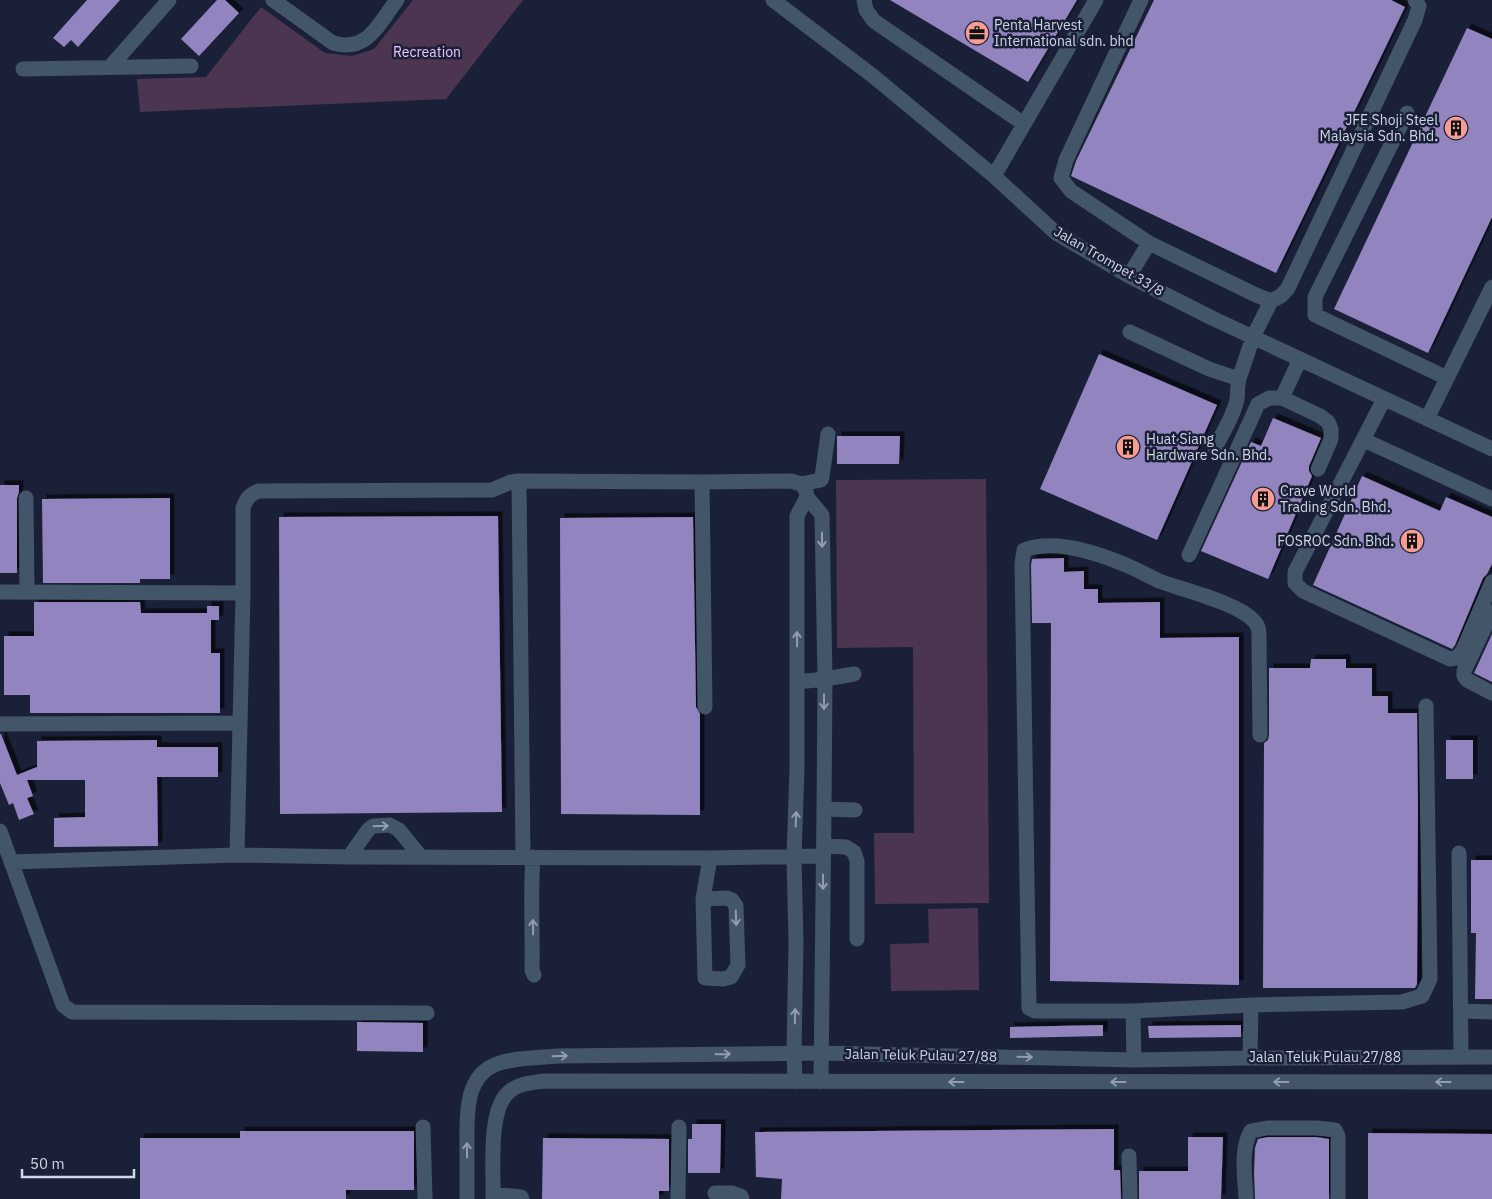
<svg xmlns="http://www.w3.org/2000/svg" width="1492" height="1199" font-family="'IBM Plex Sans',sans-serif">
<defs>
<filter id="shadow"><feDropShadow dx="4.5" dy="-4.5" stdDeviation="0" flood-color="#0009"/></filter>
</defs>
<rect width="100%" height="100%" fill="#1a2037"/>
<path fill="#4b3551" d="M413 0H523L446 99 140 112 137 79 206 77 261 7 325 53 352 56 374 49Z
M986 479 989 903 875 904 874 833H914L913 647 837 648 836 480Z
M978 908 979 990 891 991 890 944 929 943 928 909Z"/>
<path fill="#9284be" filter="url(#shadow)" d="M87 0H120L78 47 71 40 64 47 53 38Z
M217 0H225L239 13 199 56 181 39Z
M890 0H1077L1028 82Z
M1154 0H1391L1405 7 1276 273 1071 176 1076 161Z
M1467 28 1492 39V217L1428 353 1334 309Z
M1099 354 1217 405 1157 540 1040 489Z
M1273 418 1321 438 1309 466V471L1312 476 1268 579 1201 551 1251 442 1261 446Z
M837 436H900L899 464H837Z
M1362 476 1440 511 1446 497 1492 517V564L1487 574 1483 578 1455 645 1452 649 1313 585Z
M0 485H19V492L17 498V573H0Z
M170 498V579H140V583H43L42 499Z
M498 516 502 812 280 814 279 517Z
M693 517 696 707 700 714V815L561 814 560 518Z
M1064 558V572L1084 571V589H1098V603L1160 602V638L1239 637V985L1050 981 1051 623H1032L1031 565 1032 559Z
M34 602H140L141 613H207V606H219V620H211V653H220V713H30V695H4V636H34Z
M1492 634V682L1474 673Z
M1311 659H1346V668H1372V696H1388V713H1417L1418 806 1417 984 1415 988H1263L1264 743 1268 740 1269 735V668H1310Z
M0 734H1L17 775 37 767V741L157 740V747H218V777H157L158 846 54 847V818L85 817V780H27L33 796 27 798 34 814 19 820 13 803 9 805 0 783Z
M1446 740H1473V779H1446Z
M1471 860H1492V999H1475L1476 933H1471Z
M357 1022 423 1023V1052L357 1051Z
M1103 1025V1036L1010 1038V1027Z
M1241 1025V1037L1149 1038 1148 1026Z
M692 1124H721L720 1173H688V1139H692Z
M1114 1129V1170H1120L1121 1199H781L782 1179 756 1177 755 1132Z
M240 1131H414V1190H346V1199H140V1138H240Z
M1368 1133 1492 1134V1199H1368Z
M1188 1137H1223L1221 1199H1139V1171H1188Z
M1268 1137H1316L1329 1139V1199H1255L1254 1173 1255 1148 1258 1139Z
M543 1138 669 1139V1191H659V1199H542Z"/>
<g fill="none" stroke-linecap="round" stroke-linejoin="round">
<path stroke="#435568" stroke-width="15" d="M273 0 333 43C368 53 378 24 397 0
M773 0 873 76 994 176 1056 233 1129 276 1212 318 1492 449
M864 0 866 10 874 21 1024 124
M1141 0 1066 160 1061 178 1071 191 1149 243 1256 295 1271 301
M110 67 169 0
M23 69 191 66
M1407 113 1315 297V315L1447 378
M994 176 1096 0
M1129 276 1149 243
M1130 332 1209 369 1239 379 1253 337 1271 301 1281 296 1288 288 1415 20 1419 6 1415 0
M1282 398 1320 416 1328 422 1331 429V439L1318 469
M1384 399 1295 572V583L1303 591 1450 659 1457 658 1463 650 1492 582
M1427 419 1492 287
M1364 440 1492 499
M1215 448C1222 433 1234 416 1237 399 1238 393 1237 386 1239 379
M519 481 523 857
M702 482 705 707
M801 484 821 480 822 477 828 434
M26 498 27 591
M1189 555 1258 404 1269 398H1282L1300 359
M0 592 243 593
M1492 612 1464 671V676L1467 680 1492 693
M797 682 825 679 854 674
M0 724 240 723
M1260 735 1259 638C1259 631 1259 626 1254 621 1238 603 1183 590 1159 581 1151 577 1143 573 1135 569 1115 560 1088 550 1066 547 1052 545 1038 545 1024 550L1022 564 1029 1008 1035 1011H1133L1251 1005 1402 1002 1422 996 1430 979 1426 706
M824 809 855 810
M0 831 63 1005 72 1012 427 1013
M824 846 846 847 854 852 857 861V939
M1459 853 1461 1057
M237 855 243 593V508C246 499 249 495 258 491L492 490 511 482 519 481 702 482 791 481 801 484 806 491 807 497 822 515 825 679 824 809 821 1082
M349 857 368 830 373 826 390 825 399 830 421 857
M533 857C530 895 533 932 532 970L534 975
M11 862 237 855 349 857 710 858 823 856
M703 899 727 898 732 900 736 906 738 965 731 977 723 979 705 978 703 899 710 858
M1133 1011 1134 1060
M1461 1011 1492 1012
M1250 1058 1251 1005
M795 1082 794 1053 796 942 794 857 797 768V516L807 497
M423 1127 425 1199
M1129 1156 1130 1199
M715 1193H732L741 1196 742 1199
M493 1194 521 1197 522 1199
M467 1199C467 1182 467 1165 467 1149 467 1120 463 1076 497 1064 516 1057 538 1058 558 1056L821 1053 1134 1060 1250 1058 1492 1057
M493 1199C494 1172 487 1108 510 1091 520 1083 532 1083 543 1081L1492 1082
M678 1199 679 1127
M1246 1199C1245 1177 1240 1150 1251 1131L1267 1128H1316L1335 1130 1338 1136V1199"/>
</g>
<defs><path id="oneway-shaft" d="M-6 0H5M1.5-3L5.5 0L1.5 3" fill="none" stroke-width="1.6" stroke-linecap="round" stroke-linejoin="round" transform="scale(1.25)"/></defs>
<g stroke="#929cae">
<use href="#oneway-shaft" transform="translate(822 540) rotate(90)"/>
<use href="#oneway-shaft" transform="translate(797 639) rotate(-91)"/>
<use href="#oneway-shaft" transform="translate(824 702) rotate(90)"/>
<use href="#oneway-shaft" transform="translate(796 819) rotate(-88)"/>
<use href="#oneway-shaft" transform="translate(381 826) rotate(-2)"/>
<use href="#oneway-shaft" transform="translate(823 882) rotate(90)"/>
<use href="#oneway-shaft" transform="translate(736 918) rotate(88)"/>
<use href="#oneway-shaft" transform="translate(533 927) rotate(-91)"/>
<use href="#oneway-shaft" transform="translate(795 1016) rotate(-89)"/>
<use href="#oneway-shaft" transform="translate(723 1054) rotate(-1)"/>
<use href="#oneway-shaft" transform="translate(560 1056) rotate(-2)"/>
<use href="#oneway-shaft" transform="translate(1025 1057) rotate(1)"/>
<use href="#oneway-shaft" transform="translate(956 1082) rotate(180)"/>
<use href="#oneway-shaft" transform="translate(1118 1082) rotate(-180)"/>
<use href="#oneway-shaft" transform="translate(1281 1082) rotate(-180)"/>
<use href="#oneway-shaft" transform="translate(1443 1082) rotate(-180)"/>
<use href="#oneway-shaft" transform="translate(467 1150) rotate(-90)"/>
</g>
<defs>
<g id="office-disc" transform="scale(1.25)"><circle r="9.5" fill="#f59c93" stroke="#1a2037"/><path d="M-6-3h4V-5.5h4V-3h4V5H-6ZM-1-4.5V-3h2v-1.5ZM-6 0V1H6V0Z" fill="#111"/></g>
<g id="building-disc" transform="scale(1.25)"><circle r="9.5" fill="#f59c93" stroke="#1a2037"/><path d="M-4-6H4V6H1V3H-1V6H-4ZM-2.5-4.3h1.7v1.8h-1.7ZM.8-4.3h1.7v1.8H.8ZM-2.5-1h1.7V.8h-1.7ZM.8-1h1.7V.8H.8Z" fill="#111"/></g>
</defs>
<g fill-rule="evenodd">
<use href="#office-disc" x="977" y="33"/>
<use href="#building-disc" x="1456" y="128"/>
<use href="#building-disc" x="1128" y="447"/>
<use href="#building-disc" x="1263" y="499"/>
<use href="#building-disc" x="1412" y="541"/>
</g>
<g text-anchor="middle" dominant-baseline="central" stroke-width="5" stroke-linejoin="round" paint-order="stroke">
<g font-size="14" fill="#d2d7e7" stroke="#1a2037" text-anchor="start">
<text x="994" y="25">Penta Harvest<tspan x="994" dy="16">International sdn. bhd</tspan></text>
<text x="1438" y="120" text-anchor="end">JFE Shoji Steel<tspan x="1438" dy="16">Malaysia Sdn. Bhd.</tspan></text>
<text x="1146" y="439">Huat Siang<tspan x="1146" dy="16">Hardware Sdn. Bhd.</tspan></text>
<text x="1280" y="491">Crave World<tspan x="1280" dy="16">Trading Sdn. Bhd.</tspan></text>
<text x="1394" y="541" text-anchor="end">FOSROC Sdn. Bhd.</text>
</g>
<g font-size="14" fill="#f0c3fe" stroke="#1a2037">
<text x="427" y="52">Recreation</text>
</g>
<g font-size="14" fill="#d2d7e7" stroke="#1a2037">
<text transform="translate(1109 261) rotate(30)">Jalan Trompet 33/8</text>
<text transform="translate(921 1055) rotate(1)">Jalan Teluk Pulau 27/88</text>
<text x="1325" y="1057">Jalan Teluk Pulau 27/88</text>
</g>
</g>
<path d="M22 1169v8h112v-8" fill="none" stroke="#d2d7e7" stroke-width="2.5"/>
<text x="30" y="1169" font-size="15" fill="#d2d7e7" stroke="#1a2037" stroke-width="4" paint-order="stroke">50 m</text>
</svg>
